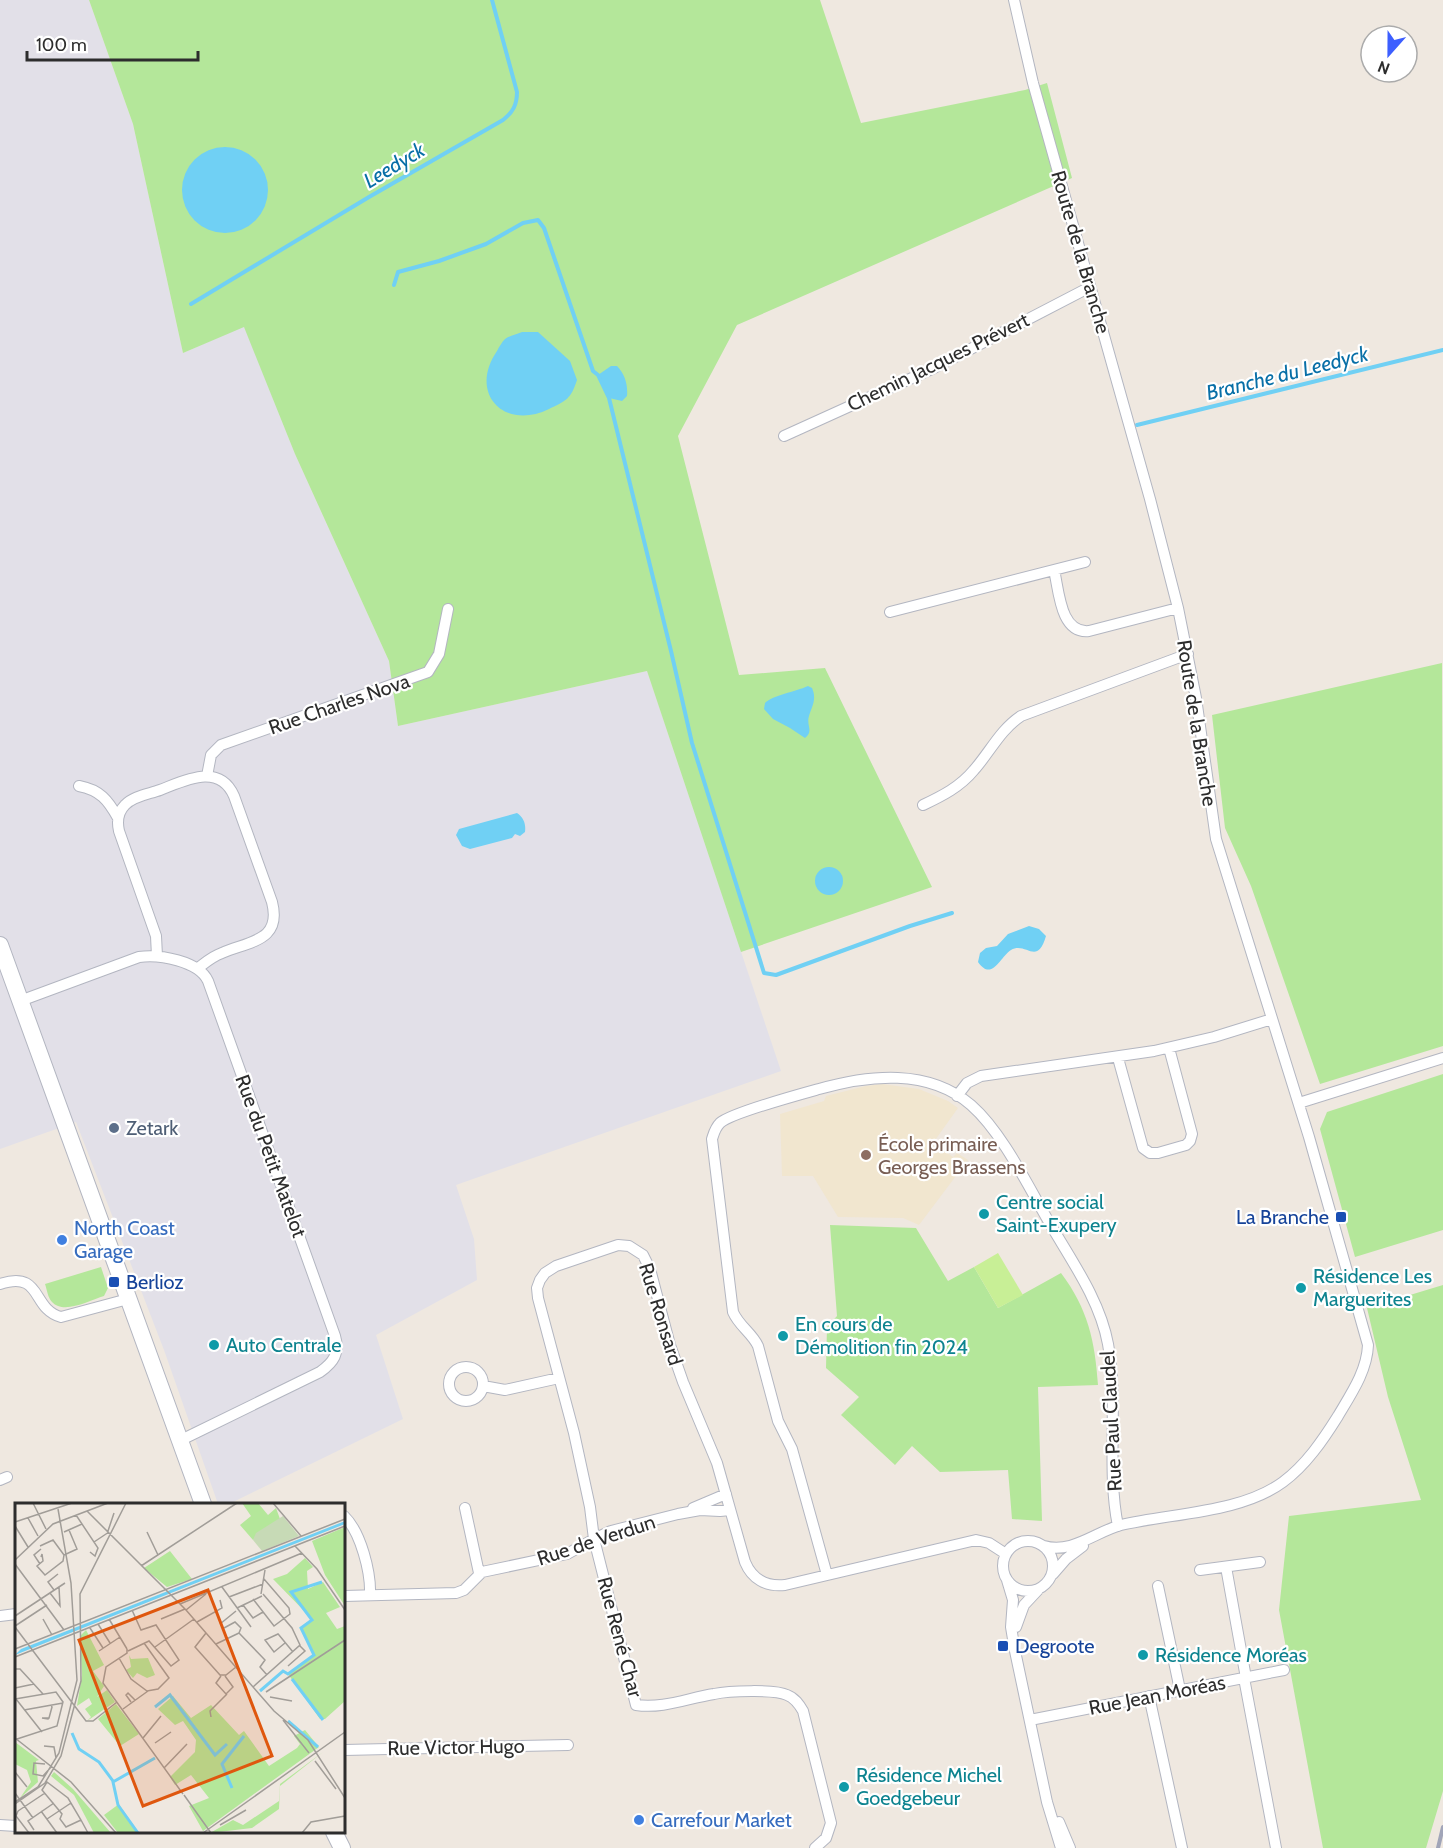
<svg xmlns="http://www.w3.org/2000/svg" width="1443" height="1848" font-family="Cabin,sans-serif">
<rect width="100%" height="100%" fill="#efe8e0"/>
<path fill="#e2e0e8" d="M0 0H89L133 124 183 353 244 326 295 454 389 661 398 726 647 671 781 1071 456 1185 474 1239 477 1280 376 1335 403 1419 229 1504H218L164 1350 76 1122 0 1149Z"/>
<path fill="#f1e6cf" d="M882 1084 919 1089 948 1101 958 1108 933 1143 953 1157 957 1153 968 1160 919 1225 903 1218 838 1217 813 1176H782L780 1114 824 1101 826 1096 866 1086Z"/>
<path fill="#b4e79a" d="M89 0H820L861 123 1025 90 1047 83 1072 178 737 325 678 436 739 675 825 668 932 887 741 952 647 671 398 726 389 661 295 454 244 327 183 353 133 124Z
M1442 663 1443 1046 1320 1084 1251 886 1225 828 1212 715Z
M1443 1074V1230L1355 1257 1320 1129 1327 1112Z
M830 1225 916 1228 948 1281 974 1267 998 1308 1061 1273C1088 1309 1095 1341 1098 1385L1038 1387 1042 1521 1012 1519 1008 1470 940 1472 912 1446 895 1465 841 1415 859 1397 826 1368 827 1327 837 1316Z
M101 1267 108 1288 104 1296C90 1300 64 1315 52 1302 48 1298 47 1290 45 1284Z
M1443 1285V1791L1426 1848H1323L1279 1610 1289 1516 1421 1500 1388 1397 1367 1308Z"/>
<path fill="#c8ef96" d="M998 1253 1023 1295 998 1308 974 1267Z"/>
<path fill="#70d0f4" d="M182 190a43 43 0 1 1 86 0a43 43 0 1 1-86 0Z
M522 332H538L570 361 577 380C571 399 566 401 549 409 504 431 468 393 497 351 499 347 502 342 505 339 509 336 517 334 522 332Z
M611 366H617C625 374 628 385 627 396L622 401 609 398 598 375Z
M808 686 812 688C817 699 812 706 809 716 806 726 814 731 805 738L790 728 773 719 764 709 765 703C773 695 795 692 808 686Z
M517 813C524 818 526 824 525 832L520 836 515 834 512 838 470 849 462 846 456 835 459 829Z
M815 881a14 14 0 1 1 28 0a14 14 0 1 1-28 0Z
M1029 926 1039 929 1046 936C1037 967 1026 941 1011 950 1000 957 992 982 978 962L980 953 986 948 997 946 1008 934Z"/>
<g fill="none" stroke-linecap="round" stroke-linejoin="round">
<path stroke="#70d0f4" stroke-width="4" d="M394 285 398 272 439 261 486 244 523 223 538 220 544 228 593 371 598 375 609 398 671 651 692 743 764 973 776 975 910 926 952 913
M191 304 369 197 503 120C513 112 517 105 517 92L492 0
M1137 425 1443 350"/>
<g stroke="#b3b6c1" stroke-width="12">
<path id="street" d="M1014 0 1033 83 1150 499 1178 608 1196 698 1216 839 1309 1137 1368 1345C1367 1371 1351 1394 1338 1416 1323 1440 1306 1465 1283 1482 1241 1513 1172 1513 1121 1525 1095 1532 1072 1554 1044 1546
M784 436 934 368 1090 287
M1054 570C1059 590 1060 634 1089 631L1178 608
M890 612 1085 562
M207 776 211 755 221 745 428 672 439 654 448 609
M79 786C100 790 108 800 118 818
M923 805C942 796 960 787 974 770 990 752 1000 730 1021 716L1188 654
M157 956 156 936 119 831C117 822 118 812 125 805 133 796 149 794 160 790 184 781 219 762 234 796L272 902C282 941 250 941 222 953 213 956 206 962 198 968
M20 1001 139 957C159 954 199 961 208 981L335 1336C340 1353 334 1362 320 1372L179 1441
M1118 1058 1143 1148 1150 1153H1158L1186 1145 1190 1141 1192 1134 1169 1048
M957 1096 967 1083 981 1076 1154 1051 1214 1037 1272 1019
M1299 1103 1443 1058
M0 1284C43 1270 31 1309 61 1317L128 1299
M449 1384a17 17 0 1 1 34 0a17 17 0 1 1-34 0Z
M483 1386 505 1390 559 1378
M0 1480 7 1477
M465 1508 479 1573
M693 1508 726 1494
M344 1516C361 1532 371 1573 370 1595
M1003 1566a25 25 0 1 1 50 0a25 25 0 1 1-50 0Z
M1226 1567 1246 1678
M1200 1570 1260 1562
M1053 1574 1066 1559 1083 1546
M827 1575 792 1449 778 1421 758 1346C752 1333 739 1326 733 1312L712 1139C714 1133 715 1128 720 1123 731 1113 801 1094 819 1089 869 1075 928 1068 971 1105 1002 1132 1028 1186 1049 1222 1071 1260 1100 1300 1108 1344 1119 1404 1106 1467 1118 1526
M1007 1580 1013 1600 1011 1627 1015 1651 1047 1802 1061 1848
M1158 1586 1180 1690
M344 1596 456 1593 464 1590 482 1572 567 1554 598 1537 611 1531 678 1514 700 1510 720 1511 730 1510
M0 1616 16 1614
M1016 1627 1024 1605 1038 1590
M1244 1678 1276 1848
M1149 1696 1182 1848
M1030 1720 1284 1670
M344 1750 568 1745
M1059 1822 1070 1848
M0 1825 16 1826
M815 1848 826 1838 831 1823 803 1711C799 1704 795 1698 787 1695 775 1689 728 1691 714 1694 688 1698 663 1709 636 1705L594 1539 590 1507 574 1433 538 1298 537 1288 540 1280 545 1273 556 1266 618 1245 629 1246 643 1255 650 1269 670 1345 683 1382 717 1463 745 1562C752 1579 766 1587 785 1585L976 1540 989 1543 1006 1554"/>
</g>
<g stroke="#b3b6c1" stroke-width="18">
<path id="secondary" d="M0 945 203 1504
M334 1832 342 1848"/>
</g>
<use href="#street" stroke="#fff" stroke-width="10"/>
<use href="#secondary" stroke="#fff" stroke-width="16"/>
<path stroke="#a1a5b8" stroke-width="4" d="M1438 1848 1443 1827"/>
</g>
<circle fill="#5c6f8a" stroke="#fff" stroke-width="2" cx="114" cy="1128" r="6"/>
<circle fill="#8d6e63" stroke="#fff" stroke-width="2" cx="866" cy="1155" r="6"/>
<g fill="#0f9aa8" stroke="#fff" stroke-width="2">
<circle cx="984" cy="1214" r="6"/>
<circle cx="1301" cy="1288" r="6"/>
<circle cx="783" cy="1336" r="6"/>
<circle cx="214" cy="1345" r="6"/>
<circle cx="1143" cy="1655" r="6"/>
<circle cx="844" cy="1787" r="6"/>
</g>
<g fill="#1a4fb4" stroke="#fff" stroke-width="2">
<rect x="1335" y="1211" width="12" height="12" rx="3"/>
<rect x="108" y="1276" width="12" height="12" rx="3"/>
<rect x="997" y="1640" width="12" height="12" rx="3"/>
</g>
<g fill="#3f7fe0" stroke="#fff" stroke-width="2">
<circle cx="62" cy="1240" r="6"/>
<circle cx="639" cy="1820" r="6"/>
</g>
<g text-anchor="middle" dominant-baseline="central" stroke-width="4.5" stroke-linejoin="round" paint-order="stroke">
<g font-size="20" fill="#2d2d2d" stroke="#fff">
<text transform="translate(1081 252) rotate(74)">Route de la Branche</text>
<text transform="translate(938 362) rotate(-26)">Chemin Jacques Prévert</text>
<text transform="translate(339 704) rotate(-19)">Rue Charles Nova</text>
<text transform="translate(1197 723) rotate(81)">Route de la Branche</text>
<text transform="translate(271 1156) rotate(70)">Rue du Petit Matelot</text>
<text transform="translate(661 1314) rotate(73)">Rue Ronsard</text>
<text transform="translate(1111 1421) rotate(-93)">Rue Paul Claudel</text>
<text transform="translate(596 1540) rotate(-18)">Rue de Verdun</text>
<text transform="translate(620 1637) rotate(75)">Rue René Char</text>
<text transform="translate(1157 1695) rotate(-11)">Rue Jean Moréas</text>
<text transform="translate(456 1747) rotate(-1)">Rue Victor Hugo</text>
</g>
<g font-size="20" fill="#4e5e75" stroke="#fff" text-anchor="start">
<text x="126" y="1128">Zetark</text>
</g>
<g font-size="20" fill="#785e54" stroke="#fff" text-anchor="start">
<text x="878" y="1144">École primaire<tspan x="878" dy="23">Georges Brassens</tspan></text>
</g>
<g font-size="20" fill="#0d838f" stroke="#fff" text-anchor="start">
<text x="996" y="1202">Centre social<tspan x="996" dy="23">Saint-Exupery</tspan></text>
<text x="1313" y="1276">Résidence Les<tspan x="1313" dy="23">Marguerites</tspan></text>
<text x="795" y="1324">En cours de<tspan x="795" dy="23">Démolition fin 2024</tspan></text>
<text x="226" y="1345">Auto Centrale</text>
<text x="1155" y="1655">Résidence Moréas</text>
<text x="856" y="1775">Résidence Michel<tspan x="856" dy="23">Goedgebeur</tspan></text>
</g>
<g font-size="20" fill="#164399" stroke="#fff" text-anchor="start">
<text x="1329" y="1217" text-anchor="end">La Branche</text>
<text x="126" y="1282">Berlioz</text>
<text x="1015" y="1646">Degroote</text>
</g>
<g font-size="20" fill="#366cbe" stroke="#fff" text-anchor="start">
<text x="74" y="1228">North Coast<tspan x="74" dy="23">Garage</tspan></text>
<text x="651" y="1820">Carrefour Market</text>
</g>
<g font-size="21" font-style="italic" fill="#086fa7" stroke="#fff">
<text transform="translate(394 165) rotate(-31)">Leedyck</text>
<text transform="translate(1287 373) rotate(-14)">Branche du Leedyck</text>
</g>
</g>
<g transform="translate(15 1503)">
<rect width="330" height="330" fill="#efe8e0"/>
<path d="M227 0H243L253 12 261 5 265 16 238 37 225 22 236 13ZM330 24V103L310 72 297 38ZM155 48 177 76 152 84 129 65ZM290 55 298 64 292 68 293 86 308 79 325 104 311 110 322 126 330 123V198L310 216H305L273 171 299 152 286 124 297 116 258 76 272 71ZM71 127 89 162 78 168 89 183 82 194 92 187 100 199 72 218 76 214 70 206 77 201 74 195 62 203 67 172 65 133ZM114 152 116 156 133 155 140 172 132 175 122 170 118 175 111 167 116 164ZM158 193 176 215 196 202 224 232 229 228 254 263 282 245 285 241 279 233 290 227 304 244 188 328 174 303 194 295 176 272 160 282 155 274 180 249 181 237 168 218 160 222 143 206ZM101 201 124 231 105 243 83 216ZM0 239 24 257 21 258 23 279 5 295 16 279 12 267 0 261ZM308 249 265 283 264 306 237 325 195 330 218 317 228 322 264 298 265 281ZM39 269 58 286 96 330H79L59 292 36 273ZM104 301 107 306 124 330H103L89 312Z" fill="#b4e79a"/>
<path d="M268 13 284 33 247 48 238 37 241 30Z" fill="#c7dab6"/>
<path d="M330 18V21L0 152 6 146Z" fill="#70d0f4"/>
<path fill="none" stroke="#70d0f4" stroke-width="3" d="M277 176 308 217M245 188 268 168 273 171 299 152 286 125 297 117 276 89 307 79M140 204 155 192 200 252 212 241M273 218 303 244M57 230 64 246 84 259 98 278M217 285 207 261 229 233M123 330 103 302 98 279 140 255"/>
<path fill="none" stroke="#a19d98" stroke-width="1.5" d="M18 0 31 26M258 0 286 33M72 8 171 107 259 208 293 237 330 295M61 12 83 45 80 53 75 49M13 15 23 33M0 19 57 0M0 23 13 44M93 28 99 10M49 29 67 21M132 29 143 52M79 39 94 29M25 43 38 37 49 52M280 43 302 66 330 107M26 54 27 51 28 58 22 63 30 72 48 58 49 52 62 46 54 27M0 57 38 21 93 0M0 61 49 127M25 61 19 52 26 46M126 63 222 0M207 84 236 124M39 87 33 79 43 71M35 90 45 103 44 84M246 91 250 67M214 94 248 81M238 96 259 123 275 111 274 105 249 76M165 101 287 50M228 102 238 115 248 109M222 105 247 93M171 107 191 91M0 113 50 80M28 116 37 132M94 116 112 146M146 116 170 106M182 119 207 105 205 97M83 121 95 140M205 121 221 108M0 123 32 102M0 124 71 218H78L102 199M75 125 88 145M209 125 220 119 226 125 224 130M191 130 180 144 205 172H211L221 164M224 130 250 157 245 164 252 172M270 140 259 149 250 137 263 131 264 132 278 149M201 141 224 130M140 144 179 116M0 146 330 16M112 146V150L91 164 88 180 168 291M84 148 105 134M113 148 134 138 156 163 164 157 141 122 126 127 117 107M0 154 330 23M104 155 116 176 132 188 143 186 154 175 129 140M273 163 290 148 285 143M0 166H5L28 191M206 173 201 180 211 191 218 184 210 173M238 184 285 142 277 125 248 91M0 185 19 181M251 189 330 137M255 194 277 198M0 196 41 189 48 199 42 223 2 236M1 196 27 229M116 199 111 192 113 190 120 197M108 206 133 188M9 207 48 200M196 214 195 208 212 191M34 215H27L33 216 34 215 37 204 36 202M268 217 294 250M0 235 56 279 101 330M128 235 146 213M140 240 156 229M29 243 39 244 41 255M300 258 321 286M30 261 19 260 18 271 28 273 37 263M149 265 172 241M0 269 12 284M23 284 44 250 62 177 56 80 43 6M0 290 18 315M169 292 196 330M0 299 23 284M0 301 30 280 46 253 66 178 65 91 111 0M3 308 30 290M3 308 1 313 14 330M26 308 42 330M32 316 56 300M66 317 51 324 45 316 47 311 27 287 32 279 53 295 66 317 73 330M205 322 231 307M19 327 13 318 39 300M188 330 330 229M287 330 296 319 330 313"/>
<path fill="#df570e" fill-opacity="0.15" stroke="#df570e" stroke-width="3" d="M193 87 257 253 128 303 64 137Z"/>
<rect width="330" height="330" fill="none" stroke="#2d2d2d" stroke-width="3"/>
</g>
<g transform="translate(1389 54) rotate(201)"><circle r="28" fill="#ffffff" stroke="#ababab" stroke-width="1.5"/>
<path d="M0-4.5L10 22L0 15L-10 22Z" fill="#3d5fff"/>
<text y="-9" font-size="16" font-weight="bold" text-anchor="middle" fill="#2d2d2d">N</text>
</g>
<path d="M27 51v9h171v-9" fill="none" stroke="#2d2d2d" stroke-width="3"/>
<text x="36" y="51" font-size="18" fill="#2d2d2d" stroke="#ffffff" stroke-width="4.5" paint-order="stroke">100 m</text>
</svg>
